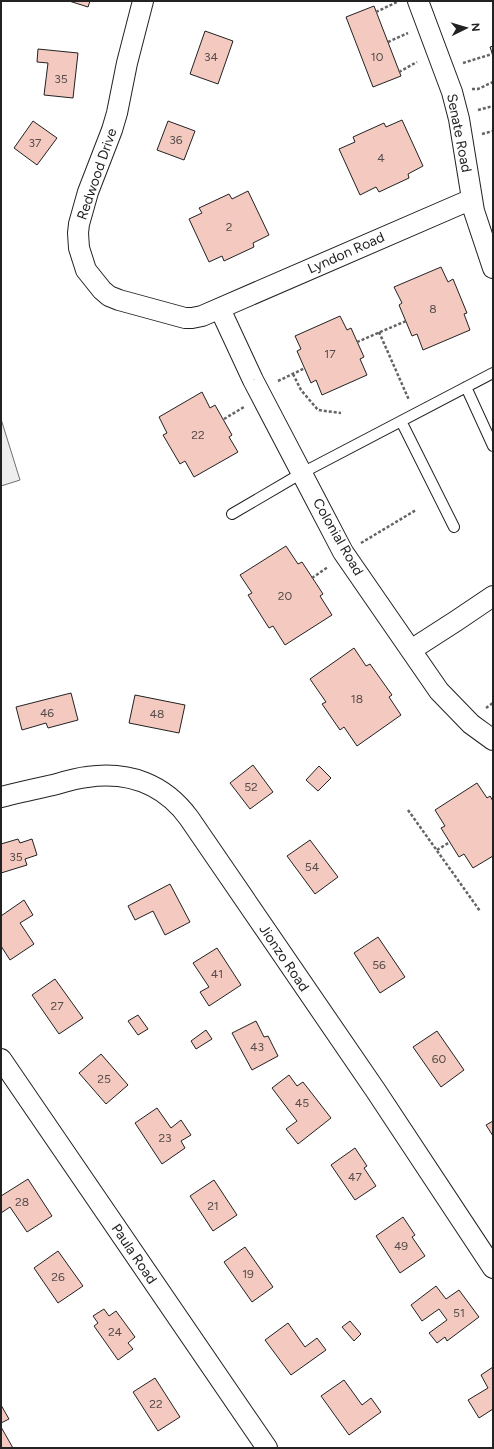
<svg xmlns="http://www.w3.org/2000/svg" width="494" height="1449" font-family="Figtree,sans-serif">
<rect width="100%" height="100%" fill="#fff"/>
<path fill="#eee" stroke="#6f6f6f" d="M1 419 20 480 1 486Z"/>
<path fill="#f3c9c0" stroke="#222" d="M69 1H90L88 7Z
M374 6 401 76 373 87 346 17Z
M205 31 233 41 218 84 190 74Z
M493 46V56L490 47Z
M38 49 78 53 73 98 44 95 48 63 37 62Z
M402 120 423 166 408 174 409 178 379 192 376 187 360 195 339 149 355 142 353 137 384 123 386 127Z
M33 121 57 138 37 165 14 148Z
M168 121 195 131 184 160 157 150Z
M248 191 269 235 253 243 254 247 224 261 222 256 209 262 189 219 202 213 199 208 229 194 232 199Z
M441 267 448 282 453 279 467 313 464 314 470 330 423 350 417 334 412 336 399 305 402 303 394 287Z
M340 316 347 330 351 328 364 357 360 359 367 375 322 395 316 380 311 383 297 351 301 349 295 336Z
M202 392 210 408 215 405 232 435 229 437 238 452 194 477 185 461 180 464 163 435 167 433 159 417Z
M286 546 298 564 302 562 323 594 320 596 332 615 285 645 273 626 269 628 248 595 252 593 240 575Z
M354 648 366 666 370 664 392 695 389 697 401 715 357 746 344 727 340 730 322 704 326 702 310 679Z
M71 693 78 720 48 728 46 723 22 730 16 707Z
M135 695 185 705 179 733 129 723Z
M253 765 273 792 250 809 230 783Z
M319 766 331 778 318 791 306 780Z
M477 783 487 798 490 796 493 801V856L473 868 464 854 459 857 441 828 445 826 435 810Z
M18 839 20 843 32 839 37 855 25 859 27 865 1 873V844Z
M310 840 338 877 315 894 287 856Z
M170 884 190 922 165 935 153 911 135 920 128 906Z
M24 900 33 915 20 923 34 944 10 960 1 946V916Z
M378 937 405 977 380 993 354 953Z
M217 948 241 985 209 1006 200 992 209 987 193 963Z
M55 979 83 1018 59 1034 32 995Z
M138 1015 148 1029 138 1035 128 1021Z
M256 1021 264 1037 268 1036 278 1056 252 1070 232 1033Z
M206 1030 212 1039 196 1049 191 1041Z
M437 1031 464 1070 441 1087 413 1047Z
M101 1054 128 1085 106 1104 79 1073Z
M289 1075 297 1086 303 1082 331 1118 298 1144 286 1129 297 1121 272 1088Z
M157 1108 171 1128 181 1120 191 1135 181 1141 185 1148 162 1164 135 1123Z
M493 1121V1136L486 1125Z
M355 1148 367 1166 364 1168 376 1186 355 1200 331 1165Z
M28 1179 52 1216 27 1232 10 1207 1 1213V1196Z
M214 1180 237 1215 213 1231 190 1196Z
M403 1217 415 1235 412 1237 425 1256 400 1273 376 1236Z
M245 1247 273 1287 252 1302 224 1262Z
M58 1251 83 1286 58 1303 34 1268Z
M436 1286 446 1299 459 1290 479 1317 447 1341 445 1337 437 1343 429 1333 447 1320 439 1309 422 1321 411 1305Z
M104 1309 109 1316 116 1311 135 1337 128 1343 133 1349 118 1360 94 1326 98 1323 93 1316Z
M350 1321 361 1334 354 1341 342 1327Z
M288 1323 305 1347 317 1338 326 1350 291 1375 265 1340Z
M493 1367V1409L479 1418 468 1400 488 1388 481 1375Z
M155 1378 180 1417 158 1431 133 1392Z
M344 1380 362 1405 371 1398 381 1412 349 1435 321 1396Z
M1 1405 9 1419 1 1423Z
M1 1427 13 1448H1Z"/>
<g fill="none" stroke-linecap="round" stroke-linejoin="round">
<g stroke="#222" stroke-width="12">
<path id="service" d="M466 387 493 446
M401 421 454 527
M232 514 302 473 493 373"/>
</g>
<g stroke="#222" stroke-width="22">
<path id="minor" d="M143 1 127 63 117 113 112 130 88 192 79 224 78 233 79 248 86 270 102 290 109 296 119 300 185 318H192L202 316 472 199
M418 1 452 92 459 119 474 211 493 268
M220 309 253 380 343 552 439 691 471 724 493 740
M411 650 456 621 493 596
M1 797C20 792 39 788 57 784 67 781 77 778 87 777 129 771 164 784 189 818L376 1091 493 1268
M1 1059 267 1448"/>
</g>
<path stroke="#646464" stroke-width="2.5" stroke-dasharray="3 2" stroke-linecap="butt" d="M376 12 397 2
M388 42 408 33
M463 63 492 54
M399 72 417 62
M472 89H478L493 82
M478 110 493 106
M482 134 493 131
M379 332 409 400
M357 342 406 321
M293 374 301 390 318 410 341 413
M278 381 305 368
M224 419 244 407
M361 543 416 510
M312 578 328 567
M486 708 493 703
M408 810 480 911
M437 850 450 842"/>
<use href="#service" stroke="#fff" stroke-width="10"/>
<use href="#minor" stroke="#fff" stroke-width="20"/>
</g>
<g text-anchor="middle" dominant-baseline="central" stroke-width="3" stroke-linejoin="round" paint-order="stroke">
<g font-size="12" fill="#564c4a">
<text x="211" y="57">34</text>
<text x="377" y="57">10</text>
<text x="61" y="79">35</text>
<text x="176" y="140">36</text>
<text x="35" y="143">37</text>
<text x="381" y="158">4</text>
<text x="229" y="227">2</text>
<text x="433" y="309">8</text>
<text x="330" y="354">17</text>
<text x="198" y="435">22</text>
<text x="285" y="596">20</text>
<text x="357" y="699">18</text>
<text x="47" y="713">46</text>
<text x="157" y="714">48</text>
<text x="251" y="787">52</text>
<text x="16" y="857">35</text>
<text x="312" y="867">54</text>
<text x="379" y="965">56</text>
<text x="217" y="974">41</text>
<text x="57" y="1006">27</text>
<text x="257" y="1047">43</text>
<text x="439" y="1059">60</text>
<text x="104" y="1079">25</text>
<text x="302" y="1103">45</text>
<text x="165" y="1138">23</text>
<text x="355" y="1177">47</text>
<text x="22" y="1202">28</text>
<text x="213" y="1206">21</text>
<text x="401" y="1246">49</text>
<text x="248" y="1274">19</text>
<text x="58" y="1277">26</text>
<text x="459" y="1313">51</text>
<text x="115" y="1332">24</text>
<text x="156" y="1404">22</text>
</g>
<g font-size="14" fill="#222" stroke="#fff">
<text transform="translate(459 133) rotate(79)">Senate Road</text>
<text transform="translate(97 174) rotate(-71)">Redwood Drive</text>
<text transform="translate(346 253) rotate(-24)">Lyndon Road</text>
<text transform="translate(338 537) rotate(60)">Colonial Road</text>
<text transform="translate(284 958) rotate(56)">Jionzo Road</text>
<text transform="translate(134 1254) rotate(56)">Paula Road</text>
</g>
</g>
<rect width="494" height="1449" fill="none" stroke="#222222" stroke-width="4"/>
<g transform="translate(466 28) rotate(85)" stroke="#ffffff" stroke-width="3" paint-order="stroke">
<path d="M0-3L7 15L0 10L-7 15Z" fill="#222222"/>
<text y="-6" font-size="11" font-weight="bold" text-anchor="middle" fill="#222222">N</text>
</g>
</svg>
